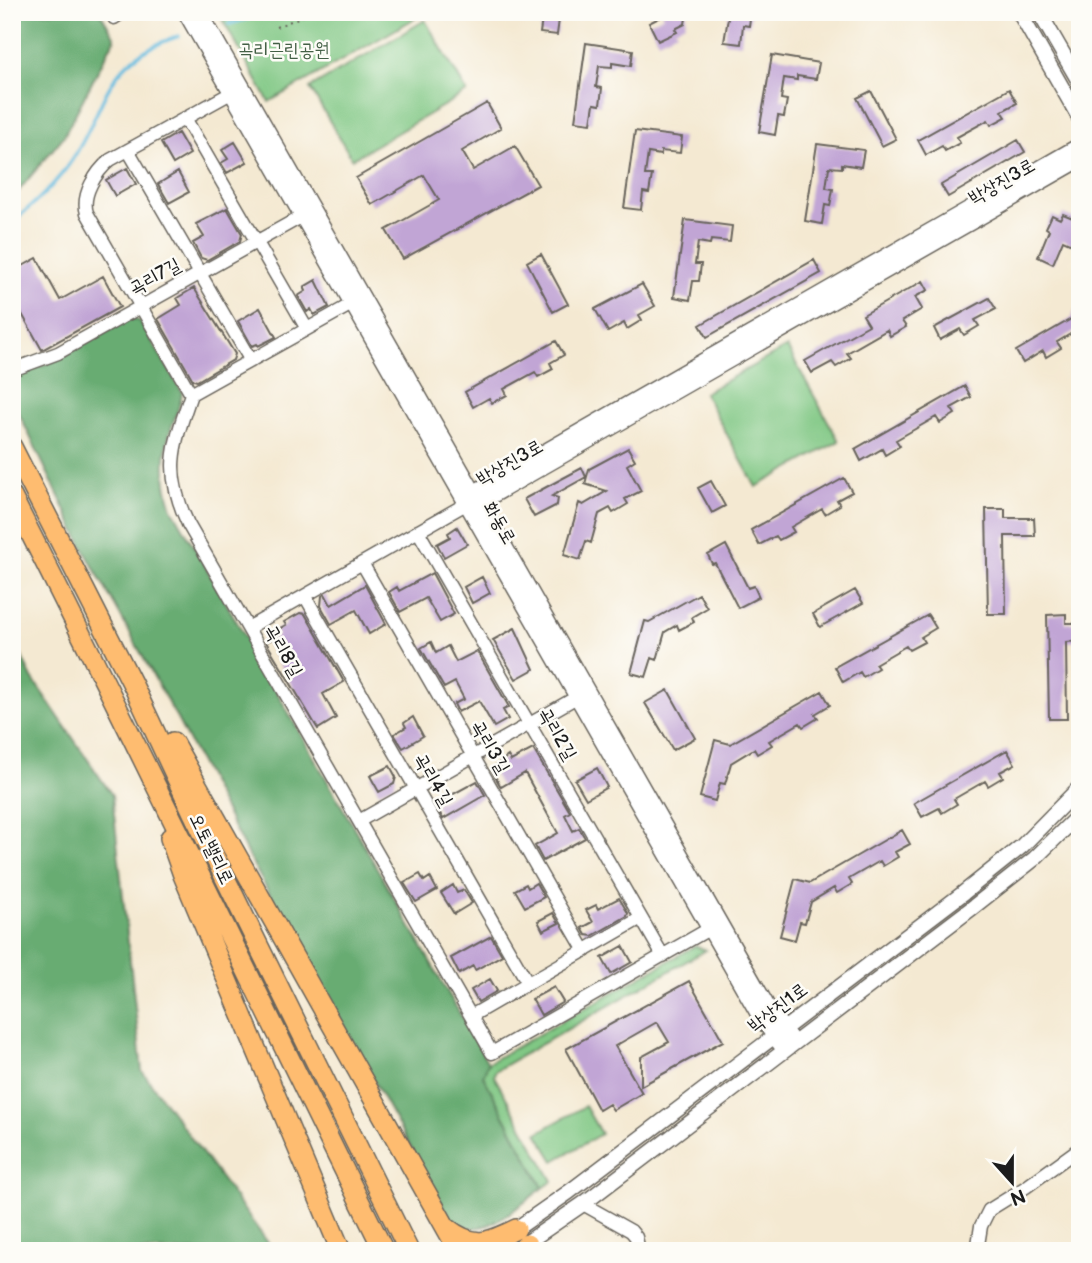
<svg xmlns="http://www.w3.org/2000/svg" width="1092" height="1263" font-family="'Balsamiq Sans','Poor Story',sans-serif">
<rect width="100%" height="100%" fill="#fdfcf7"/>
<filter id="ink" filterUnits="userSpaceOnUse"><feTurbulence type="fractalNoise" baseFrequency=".0143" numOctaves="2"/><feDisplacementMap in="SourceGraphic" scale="14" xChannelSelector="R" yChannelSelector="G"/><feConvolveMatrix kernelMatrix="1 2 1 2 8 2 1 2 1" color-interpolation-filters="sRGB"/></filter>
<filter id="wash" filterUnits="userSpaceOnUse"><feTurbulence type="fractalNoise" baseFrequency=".00686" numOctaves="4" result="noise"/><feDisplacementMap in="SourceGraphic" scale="28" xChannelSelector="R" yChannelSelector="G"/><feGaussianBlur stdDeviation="1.57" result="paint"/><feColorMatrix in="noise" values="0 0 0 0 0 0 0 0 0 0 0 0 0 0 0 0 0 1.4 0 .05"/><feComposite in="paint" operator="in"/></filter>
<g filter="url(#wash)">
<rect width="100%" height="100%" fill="#f4e9d2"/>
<path fill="#80c784" stroke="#4e7250" stroke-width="2" d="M218 12H426L269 102Z
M425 20 467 92 352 159 310 88Z
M787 347 839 441 756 487 704 393Z
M695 946 706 950 495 1071 494 1076 553 1181 543 1188 483 1076 488 1063Z
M585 1106 601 1134 554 1161 537 1133Z"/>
<path fill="#68ac72" stroke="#426447" stroke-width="2" d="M12 12H100L115 38 64 136 12 199Z
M129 318 140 321 182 392C181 404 177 412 173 423 162 452 162 479 172 508L488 1063 483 1076 543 1188C519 1205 480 1245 451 1220L249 857 175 715 87 555 12 399V378L60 358Z
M12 637 32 678 112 795 142 1071 274 1251H12Z"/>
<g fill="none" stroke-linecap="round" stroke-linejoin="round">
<path stroke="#61bade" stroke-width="3.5" d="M229 24 271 12
M12 222C35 204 56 184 72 160 110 101 101 61 179 36"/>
</g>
<g id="blocks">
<path fill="#c1a5d5" d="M543 12H560L557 35 540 33Z
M661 12H687L685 24 675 29 677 32 658 41 649 23 663 16Z
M729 12H751L749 26 743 25 741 44 724 42Z
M586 43 633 50 631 66 612 63V67L599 66 596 87 602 88 600 105 594 104 591 123 575 121Z
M772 55 819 63 816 79 797 76V80L784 78 781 99 787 100 784 117 778 116 775 135 759 132Z
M1009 89 1017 103 1002 111 1006 117 991 125 988 120 957 137 960 143 945 151 942 146 926 155 918 140Z
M871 91 896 139 882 146 857 98Z
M487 103 501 128 462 151 473 170 515 146 538 185 403 259 386 230 439 200 424 175 372 205 356 178Z
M635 131 682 137 680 153 661 151V155L648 153 645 175H652L649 193 643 192 641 210 624 208Z
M178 133 190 154 173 164 161 143Z
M1018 140 1025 152 948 197 941 185Z
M235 142 247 162 227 173 221 163 228 159 222 150Z
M817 144 864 150 861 167 842 164V168L829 167 826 188 833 189 830 206 825 205 822 224 805 221Z
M127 168 136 184 115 196 106 180Z
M178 172 189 192 169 203 158 184Z
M227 208 242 234 240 241 207 260 201 258 193 243 204 237 196 224Z
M1063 214 1080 221V237L1076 246 1063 240 1053 264 1038 257 1049 230 1046 228 1052 215 1060 219Z
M685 220 732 226 730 242 711 240 710 244 698 242 695 264H701L699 281H693L690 300 674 297Z
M541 254 568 304 553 312 527 262Z
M37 258 60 300 103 276 120 307 42 350 12 296V272Z
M814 260 821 273 707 337 700 325Z
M316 280 329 307 314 315 311 309 307 312 298 296 306 291 304 287Z
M923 281 928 290 915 297 922 309 902 321 906 327 890 336 887 330 847 353 851 358 836 367 832 362 812 373 805 361 869 325 863 315Z
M642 284 655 306 639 315 642 320 627 329 624 323 608 332 595 309Z
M194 288 235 354 233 360 197 381 193 380 158 319 181 305 177 298Z
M989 298 996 309 975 320 979 326 964 335 960 329 940 340 934 328Z
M1080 298V325L1077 330 1057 342 1061 348 1046 357 1043 351 1023 363 1016 351 1071 319Z
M260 308 276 337 258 346 257 344 252 346 238 321Z
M556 341 564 355 550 363 553 369 538 377 535 372 504 389 507 395 492 403 489 398 473 407 465 392Z
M965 386 971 397 951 408 955 414 940 423 936 417 896 440 900 446 885 455 882 449 861 461 855 449Z
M628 448 635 460 627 465 641 491 625 499 628 504 613 513 610 508 599 514 591 543 586 541 580 560 564 555 579 503 583 505 607 491 585 484 589 469Z
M582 468 586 477 552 496 558 498 557 505 534 517 524 499Z
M844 478 852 492 837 500 840 505 825 514 822 509 791 527 794 532 779 540 776 536 759 545 751 530Z
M711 481 725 506 712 513 698 488Z
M986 509H1005V518H1034L1035 536H1005L1006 614H988Z
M457 527 467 544 444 557 437 544 450 537 448 533Z
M726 545 748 588 754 586 759 597 738 608 715 563 712 564 708 555Z
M432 573 454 614 440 622 426 598 400 612 389 592 397 587 399 591Z
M482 577 490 593 472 603 464 587Z
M365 585 386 624 369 634 356 610 331 624 321 606 322 596 325 594 331 605Z
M855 590 863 603 820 627 813 614Z
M699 594 707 608 692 617 694 622 679 630 677 625 665 632 657 660 652 658 646 677 631 673 645 621 649 622Z
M300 613 305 614 344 682 323 694 336 718 318 729 266 642 278 636 275 631 286 625 284 622Z
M1066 614V623H1080V641L1066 642 1067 719H1049L1047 615Z
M928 615 936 628 921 637 924 642 909 650 906 646 875 664 878 668 863 677 860 672 843 682 835 667Z
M515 628 534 669 516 679 493 640Z
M431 642 436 653 448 646 456 662 477 651 509 707 503 710 508 719 494 727 479 701 458 712 454 704 464 699 455 682 444 688 421 648Z
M668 690 695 738 673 750 645 703Z
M822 691 830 705 815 714 818 718 803 727 800 723 769 741 772 745 757 754 754 749 731 763 725 784 720 783 715 801 700 797 715 740 730 744Z
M413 717 423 736 403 748 394 734 406 727 404 723Z
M533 749 570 812 565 815 573 831 579 828 585 838 543 861 535 846 558 833 525 773 501 787 491 769 508 756 511 761Z
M1007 750 1015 764 1000 772 1003 777 988 786 985 781 954 799 957 804 942 813 939 808 922 817 914 803Z
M390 766 396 777 394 784 379 792 370 776Z
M597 768 607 787 586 799 575 780Z
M477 781 485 795 443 819 435 804Z
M902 830 910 844 895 852 898 857 883 866 880 861 849 879 852 884 837 893 834 888 811 902 805 923 800 922 795 940 780 936 795 879 810 883Z
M420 874 424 881 430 877 437 890 416 902 404 883Z
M536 883 544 897 525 907 515 890 526 884 528 888Z
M453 885 457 893 464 890 472 903 454 914 441 893Z
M619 898 628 913 627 916 592 936 586 935 582 928 593 922 586 910 596 905 598 909Z
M553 913 559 923 543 931 538 921Z
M491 936 502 955 475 970 473 966 459 974 451 958Z
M623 946 632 962 611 974 602 958Z
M490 979 497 991 478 1002 471 990Z
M689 981 723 1041 641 1086V1057L669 1042 657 1022 615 1046 642 1093 613 1110 609 1104 599 1110 566 1049Z
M554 987 563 1002 541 1015 532 999Z"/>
</g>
</g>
<g filter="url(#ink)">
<use href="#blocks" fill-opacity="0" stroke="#68645c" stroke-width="2"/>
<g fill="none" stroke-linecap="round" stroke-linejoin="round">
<g stroke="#68645c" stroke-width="15">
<path id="minor" d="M111 12 114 18 123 12
M231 93 110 160C96 172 81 195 87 213L191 394C173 447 163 471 188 524L492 1053 709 929
M185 118 307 329
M128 150 251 361
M12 370 58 353 308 213
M191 394 359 300
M418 531 663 956
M362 563 585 951
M305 596 528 983
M248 628 466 504
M359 821 584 693
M471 1016 641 918
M583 1204 631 1231 636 1237 639 1251
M977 1251 981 1226 989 1210 1026 1187 1080 1148"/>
</g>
<g stroke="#68645c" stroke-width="17">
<path id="tertiary" d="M185 12 758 1014 784 1050
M200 12 768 1007 794 1043
M1019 12 1080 119
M1039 12 1080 83
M470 498 474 492 1080 145
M471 503H480L1080 160
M519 1248 583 1204 972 908 1034 859 1080 814
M491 1251 516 1229 569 1192 962 894 1022 846 1080 787"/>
</g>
<g stroke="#68645c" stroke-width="22">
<path id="trunk" d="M12 447 132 683 193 813 409 1251
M12 497C139 747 260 1000 384 1251
M173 742 459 1251
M170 838 183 875 341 1251
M447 1228C474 1249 488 1243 516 1229
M520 1251 527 1244"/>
</g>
<path stroke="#68645c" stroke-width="2" stroke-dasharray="2 5" stroke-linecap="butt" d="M276 27 313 12"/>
<use href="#minor" stroke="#fff" stroke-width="12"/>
<use href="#tertiary" stroke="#fff" stroke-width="14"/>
<use href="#trunk" stroke="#febc70" stroke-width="19"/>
</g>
</g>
<g text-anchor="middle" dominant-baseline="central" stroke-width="5" stroke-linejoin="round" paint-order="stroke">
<g font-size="19" fill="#446046" stroke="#fdfcf7">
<text x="284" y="50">곡리근린공원</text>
</g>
<g font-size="19" fill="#1c1c1c" stroke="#fdfcf7">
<text transform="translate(1002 182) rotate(-30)">박상진3로</text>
<text transform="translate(155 277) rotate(-29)">곡리7길</text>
<text transform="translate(510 463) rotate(-30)">박상진3로</text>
<text transform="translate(499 523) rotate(60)">화동로</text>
<text transform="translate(283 651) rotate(60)">곡리8길</text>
<text transform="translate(557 734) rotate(60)">곡리2길</text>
<text transform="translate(490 747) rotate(60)">곡리3길</text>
<text transform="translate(433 780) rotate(60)">곡리4길</text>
<text transform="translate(211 849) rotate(64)">오토밸리로</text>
<text transform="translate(778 1008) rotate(-37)">박상진1로</text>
</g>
</g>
<rect width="1092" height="1263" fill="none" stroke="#fdfcf7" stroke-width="42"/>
<g transform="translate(1012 1182) rotate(159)" stroke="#fdfcf7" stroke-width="5" paint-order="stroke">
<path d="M0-5L12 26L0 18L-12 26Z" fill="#1c1c1c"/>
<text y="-10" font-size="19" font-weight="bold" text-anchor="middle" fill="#1c1c1c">N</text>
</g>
</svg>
